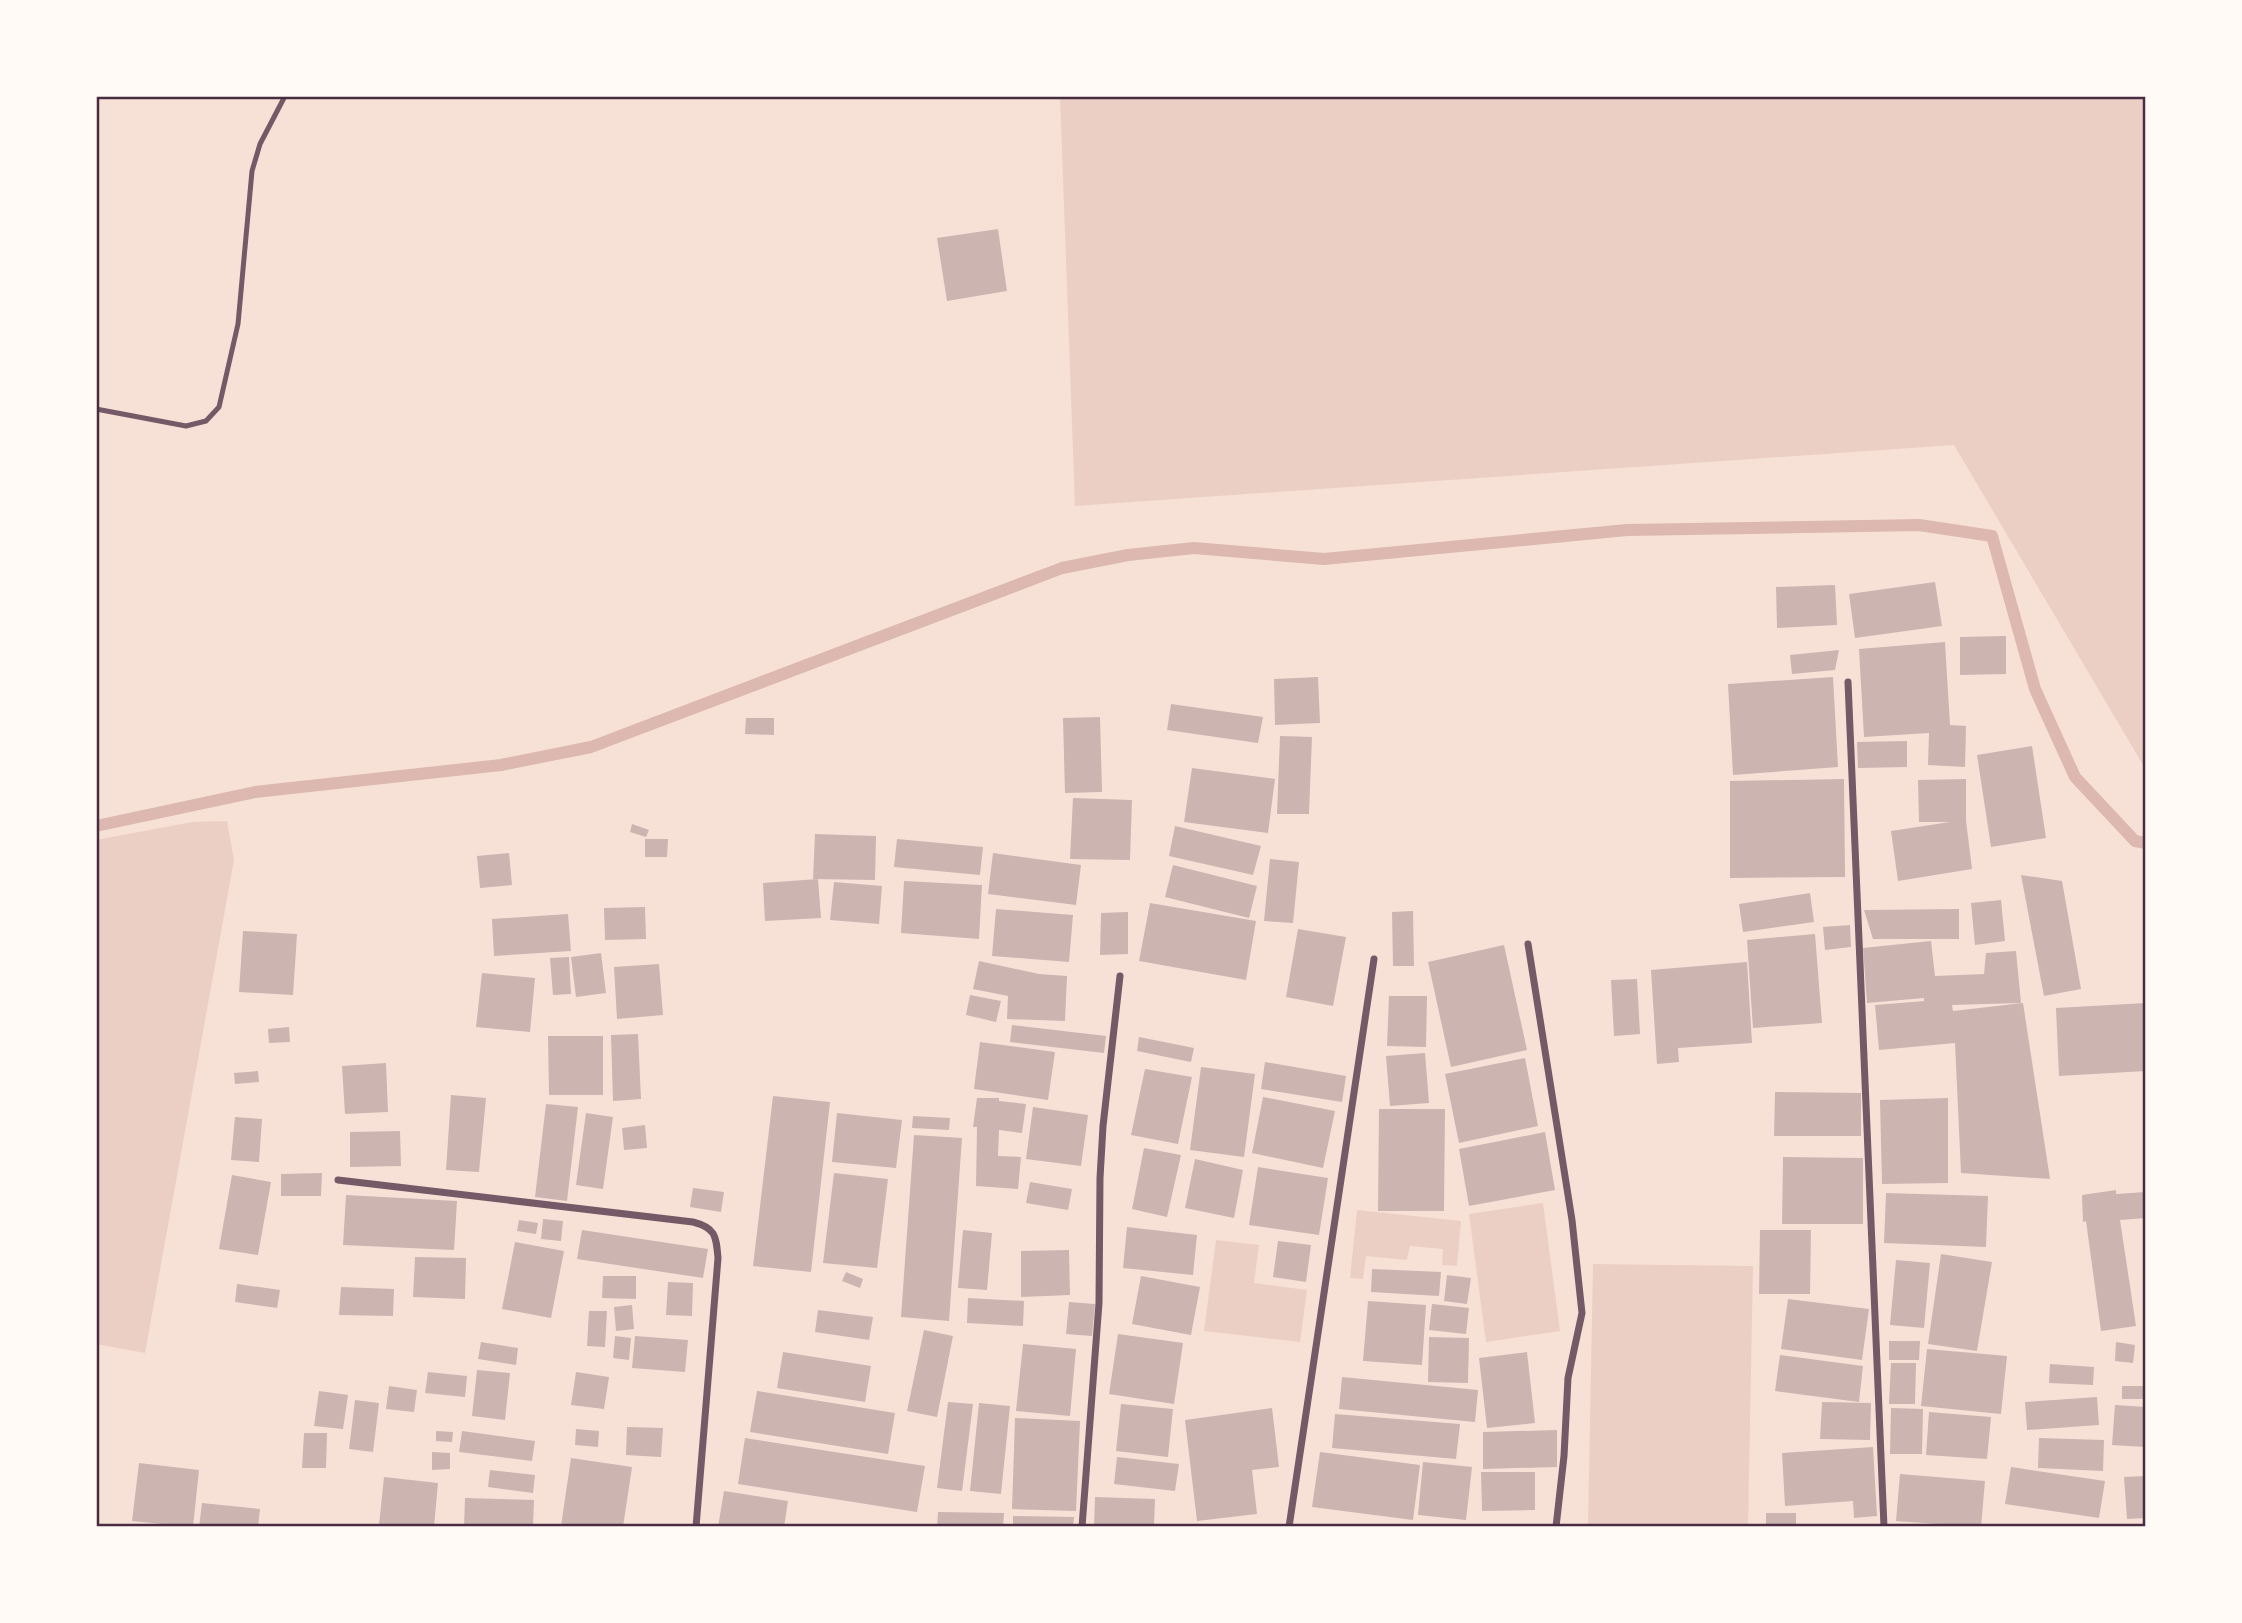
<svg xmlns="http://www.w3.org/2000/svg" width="2242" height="1623" viewBox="0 0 2242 1623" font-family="Montserrat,sans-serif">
	<rect width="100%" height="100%" fill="#f7e1d7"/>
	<path fill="#ebcfc5" d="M1060 96H2146V770L1954 445 1075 506Z
		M227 821 234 860 145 1353 96 1344V840L192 822Z
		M1543 1203 1560 1331 1486 1342 1469 1214Z
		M1357 1210 1461 1221 1457 1266 1442 1265 1443 1249 1410 1246 1407 1260 1366 1256 1363 1279 1350 1278Z
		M1216 1240 1259 1245 1254 1283 1307 1290 1300 1342 1204 1331Z
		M1593 1264 1753 1266 1748 1527H1588Z"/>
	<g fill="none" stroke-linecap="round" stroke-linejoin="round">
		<path stroke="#dcb8b0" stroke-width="12" d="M96 826 255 792 501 765 591 747 1062 568 1128 555 1194 548 1324 559 1627 530 1919 525 1992 536 2035 689 2075 777 2135 841 2146 843"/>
	</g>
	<path fill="#ccb4b1" d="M998 229 1007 291 947 301 937 238Z
		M1935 582 1942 626 1855 638 1849 594Z
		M1835 585 1837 625 1777 628 1776 587Z
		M2006 636V674L1960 675V637Z
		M1945 642 1950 725 1966 726 1965 767 1928 765 1929 733 1864 737 1859 649Z
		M1839 650 1835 670 1792 674 1790 655Z
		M1318 677 1320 723 1275 725 1274 679Z
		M1833 677 1838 767 1733 775 1728 684Z
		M1171 704 1263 717 1258 743 1167 730Z
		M1100 717 1102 792 1065 793 1063 718Z
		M746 718H774V735L745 734Z
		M1280 736 1312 737 1309 814H1277Z
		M1907 741V767L1858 768 1857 742Z
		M2032 746 2046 838 1991 847 1977 755Z
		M1192 768 1275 779 1268 833 1184 822Z
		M1844 779 1845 877 1730 878V781Z
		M1966 779V821L1972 869 1898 881 1891 831 1950 822H1919L1918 780Z
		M1073 798 1132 800 1130 860 1070 859Z
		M632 824 649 830 646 837 630 832Z
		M1175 826 1261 846 1253 875 1169 856Z
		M815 834 876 836 875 880 813 879Z
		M645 839H668L667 857H645Z
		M897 839 983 847 980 875 894 867Z
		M509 853 512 885 480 888 477 856Z
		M993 853 1081 865 1076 905 988 894Z
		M1270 859 1299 862 1293 923 1264 921Z
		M1173 865 1257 886 1249 918 1165 897Z
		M2021 875 2062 881 2081 989 2044 996Z
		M818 879 821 918 765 921 763 883Z
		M904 881 982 885 979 939 901 933Z
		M834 882 882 886 879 924 830 920Z
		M1810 893 1814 922 1743 932 1739 904Z
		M2001 900 2005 941 1975 945 1971 903Z
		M1150 903 1256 921 1246 980 1139 961Z
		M645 907 646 939 605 940 604 908Z
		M996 909 1073 915 1069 962 992 956Z
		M1959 909V939H1873L1864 910Z
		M1413 911 1414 966H1393L1392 912Z
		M1128 912V954L1100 955 1101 913Z
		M568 914 571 951 494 956 492 919Z
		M1850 925 1851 947 1825 950 1823 927Z
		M1298 929 1346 937 1333 1006 1286 997Z
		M243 931 297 934 293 995 239 992Z
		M1815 934 1822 1023 1753 1028 1747 940Z
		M1931 941 1935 976 1984 974 1986 953 2016 951 2021 1003 1952 1005 1953 1011 2023 1003 2050 1179 1961 1173 1955 1043 1879 1050 1875 1005 1924 1001V998L1867 1003 1863 948Z
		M1504 945 1527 1050 1451 1067 1428 962Z
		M601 953 606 993 576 997 571 957Z
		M569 957 571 994 553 995 550 958Z
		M979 961 1039 974 1067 976 1065 1021 1007 1019 1008 996 973 989Z
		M1747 962 1752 1043 1678 1048 1679 1062 1657 1064 1651 970Z
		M659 964 663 1015 617 1019 614 967Z
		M482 973 535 978 530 1032 476 1027Z
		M1637 979 1640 1034 1614 1036 1611 980Z
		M970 995 1001 1001 996 1022 966 1015Z
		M1389 996H1427L1426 1047 1387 1046Z
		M2146 1003V1071L2059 1076 2056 1008Z
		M1012 1025 1106 1036 1104 1053 1010 1042Z
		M289 1027 290 1042 269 1043 268 1029Z
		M638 1034 641 1099 613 1101 611 1035Z
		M548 1036H603V1095H549Z
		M1139 1037 1194 1048 1191 1062 1137 1051Z
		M980 1042 1055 1052 1048 1100 974 1089Z
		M1425 1053 1429 1103 1390 1106 1386 1056Z
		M1525 1058 1538 1126 1459 1143 1445 1074Z
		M1265 1062 1346 1076 1342 1102 1261 1089Z
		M386 1063 388 1112 345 1114 342 1066Z
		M1201 1067 1255 1074 1244 1157 1190 1150Z
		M1145 1069 1192 1077 1178 1144 1131 1135Z
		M258 1071 259 1082 235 1084 234 1073Z
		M1775 1092 1861 1093V1136H1774Z
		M451 1095 486 1098 479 1172 446 1170Z
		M773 1096 830 1102 811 1272 753 1266Z
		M1263 1097 1335 1111 1323 1168 1252 1153Z
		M977 1098H999V1101L1026 1104 1022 1133 999 1130 998 1156 1021 1157 1018 1189 976 1186 977 1127H973Z
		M1948 1098V1183L1882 1184 1880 1100Z
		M546 1104 578 1107 567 1201 535 1197Z
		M1033 1107 1088 1115 1081 1166 1026 1159Z
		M1379 1109H1445L1444 1211H1378Z
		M586 1113 613 1117 603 1189 576 1185Z
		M837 1113 902 1120 896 1168 832 1162Z
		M913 1116 950 1118 949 1130 912 1128Z
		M235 1117 262 1119 259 1162 231 1160Z
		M645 1125 647 1148 624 1150 622 1128Z
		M400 1131 401 1166 350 1167V1132Z
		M1545 1132 1555 1190 1469 1206 1459 1149Z
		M914 1135 962 1138 949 1321 901 1317Z
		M1144 1148 1181 1155 1167 1217 1132 1209Z
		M1783 1157 1863 1158V1224H1782Z
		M1195 1159 1243 1170 1234 1218 1185 1208Z
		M1258 1167 1328 1178 1319 1235 1249 1225Z
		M322 1173 321 1196H281V1174Z
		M834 1173 888 1179 877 1268 823 1263Z
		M232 1175 271 1182 258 1255 219 1249Z
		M1030 1182 1072 1189 1068 1210 1026 1203Z
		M693 1188 724 1192 721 1212 690 1207Z
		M2116 1190V1194L2146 1192V1218L2120 1220 2136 1326 2101 1331 2086 1221 2083 1222 2082 1195Z
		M1886 1193 1988 1196 1986 1247 1884 1243Z
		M346 1195 457 1201 454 1250 343 1245Z
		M543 1219 563 1221 561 1241 541 1239Z
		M519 1220 538 1223 536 1234 517 1231Z
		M1127 1227 1197 1235 1193 1275 1123 1268Z
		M582 1230 708 1249 703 1278 577 1259Z
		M963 1230 992 1233 987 1290 958 1288Z
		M1760 1230H1811L1810 1294H1759Z
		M1278 1241 1311 1245 1306 1282 1273 1277Z
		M515 1242 564 1251 551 1318 502 1309Z
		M1069 1250 1070 1295 1021 1297V1251Z
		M1941 1254 1992 1262 1977 1351 1928 1344Z
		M415 1257 466 1258 465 1299 413 1297Z
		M1896 1260 1930 1263 1924 1328 1890 1325Z
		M1372 1269 1441 1272 1439 1296 1371 1292Z
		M846 1272 863 1279 860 1288 842 1281Z
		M1447 1275 1471 1278 1467 1304 1444 1301Z
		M603 1276H636V1299L602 1298Z
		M1141 1276 1200 1287 1191 1335 1132 1324Z
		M668 1282 693 1283 692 1316 666 1315Z
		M237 1284 280 1290 277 1308 235 1302Z
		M341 1287 394 1289 393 1316 339 1315Z
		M968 1298 1024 1301 1023 1326 967 1323Z
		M1788 1299 1869 1309 1862 1360 1781 1349Z
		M1368 1301 1426 1305 1422 1365 1363 1361Z
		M1069 1302 1095 1304 1092 1336 1066 1334Z
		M1432 1304 1469 1308 1466 1334 1429 1330Z
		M632 1305 634 1329 616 1331 614 1307Z
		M818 1310 873 1317 869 1340 815 1332Z
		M589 1311H607L605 1347 587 1346Z
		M924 1330 953 1336 937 1417 907 1411Z
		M1118 1334 1183 1343 1174 1404 1109 1394Z
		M615 1336 631 1338 629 1360 613 1358Z
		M635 1336 688 1340 685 1372 632 1368Z
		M1429 1337 1469 1338 1468 1383 1428 1382Z
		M1889 1341H1920L1919 1360H1889Z
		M481 1342 518 1348 516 1365 478 1359Z
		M2116 1342 2135 1345 2133 1363 2115 1361Z
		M1023 1344 1076 1349 1070 1416 1016 1411Z
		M1927 1349 2007 1356 2001 1414 1921 1406Z
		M783 1352 871 1366 865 1402 777 1388Z
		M1527 1352 1535 1423 1487 1428 1479 1358Z
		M1780 1355 1863 1366 1859 1402 1775 1391Z
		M1891 1363H1916L1915 1404H1889Z
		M2050 1364 2094 1367 2093 1385 2049 1383Z
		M477 1370 510 1373 505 1420 472 1416Z
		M428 1372 467 1376 465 1397 425 1393Z
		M576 1372 609 1377 604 1409 571 1405Z
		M1342 1377 1478 1390 1475 1422 1339 1409Z
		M389 1386 417 1390 414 1412 386 1409Z
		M2122 1386H2146V1399H2122Z
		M319 1391 348 1395 343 1429 314 1426Z
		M757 1391 895 1413 888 1454 750 1432Z
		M2097 1397 2099 1425 2027 1430 2025 1402Z
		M355 1400 379 1403 373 1452 349 1449Z
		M948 1402 973 1404 962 1491 937 1488Z
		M1822 1402 1871 1403 1870 1440 1820 1439Z
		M979 1403 1010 1406 1001 1494 970 1491Z
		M1121 1404 1173 1409 1168 1457 1116 1451Z
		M2115 1405 2146 1407 2144 1447 2112 1445Z
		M1272 1408 1279 1467 1252 1470 1257 1514 1197 1521 1185 1420Z
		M1891 1408 1923 1409 1922 1454H1890Z
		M1929 1412 1991 1417 1987 1459 1926 1455Z
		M1335 1414 1460 1424 1456 1459 1332 1448Z
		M1015 1418 1080 1421 1076 1511 1012 1509Z
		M627 1427 663 1428 661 1457 626 1455Z
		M576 1429 599 1431 598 1447 575 1445Z
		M1557 1430V1467L1483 1469V1432Z
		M436 1431 453 1432 452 1442 436 1441Z
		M462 1431 535 1441 532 1461 459 1452Z
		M304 1433H327L326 1468H302Z
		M745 1438 925 1466 917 1512 738 1484Z
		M2039 1438 2104 1440 2103 1471 2038 1468Z
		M1873 1447 1877 1516 1854 1518 1853 1501 1785 1506 1782 1453Z
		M432 1452 450 1453V1469L432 1470Z
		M1320 1452 1420 1465 1413 1520 1312 1507Z
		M1117 1457 1179 1464 1175 1491 1114 1484Z
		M571 1458 632 1467 623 1527 561 1526Z
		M1423 1462 1472 1467 1466 1520 1418 1515Z
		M139 1463 199 1470 193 1527 132 1521Z
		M2011 1467 2105 1481 2099 1518 2005 1504Z
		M490 1470 535 1475 533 1493 488 1487Z
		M1481 1472H1535V1510L1482 1511Z
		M1900 1474 1985 1481 1981 1527 1896 1521Z
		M2146 1476V1518L2127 1519 2124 1477Z
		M384 1477 438 1483 434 1527 379 1525Z
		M724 1491 788 1501 784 1527H718Z
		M1095 1497 1155 1499 1154 1527H1094Z
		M465 1498 534 1500 533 1527H464Z
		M202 1503 260 1509 258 1527H199Z
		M938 1512 1004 1513 1003 1527H937Z
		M1766 1513H1796V1527H1766Z
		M1013 1516 1074 1517 1073 1527H1013Z"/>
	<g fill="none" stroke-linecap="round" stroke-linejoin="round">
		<path stroke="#755966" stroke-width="5" d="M96 409 186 426 206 421 219 407 238 324 252 171 260 144 285 96"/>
		<path stroke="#755966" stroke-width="7" d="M1848 682 1884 1527
			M1528 944 1572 1220 1582 1313 1568 1378 1564 1456 1556 1527
			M338 1180 693 1222C716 1228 716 1236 718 1258L696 1527
			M1082 1527 1099 1303 1100 1178 1103 1126 1120 976
			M1289 1527 1374 959"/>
	</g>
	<rect width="2242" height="1623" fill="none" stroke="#fffaf5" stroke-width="196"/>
	<rect x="98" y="98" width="2046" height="1427" fill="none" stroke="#4a2c40" stroke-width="2.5"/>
</svg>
